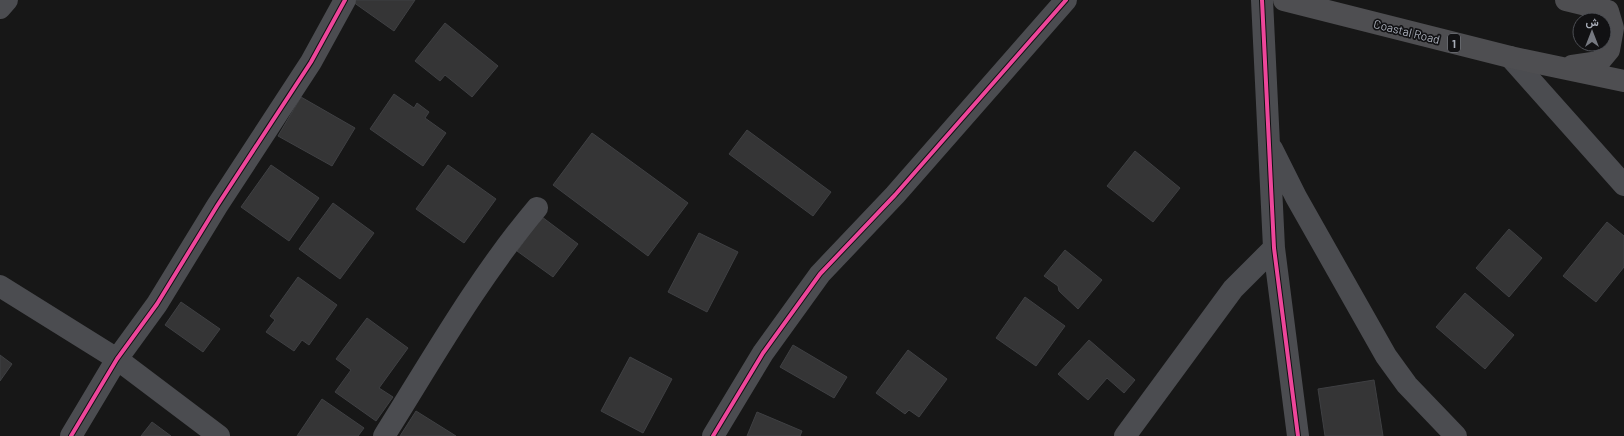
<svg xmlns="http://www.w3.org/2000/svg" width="1624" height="436" viewBox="0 0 1624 436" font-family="Barlow,Vazirmatn,sans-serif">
	<rect width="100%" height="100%" fill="#171717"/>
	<path fill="#353536" stroke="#3f4043" d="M354 0H415L394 31 353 2Z
		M445 23 498 66 472 97 445 75 440 81 415 61Z
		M394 94 414 108 417 103 429 112 425 118 446 133 423 166 370 129Z
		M301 97 355 128 332 166 278 136Z
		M747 130 831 192 813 216 729 154Z
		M592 133 688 203 648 256 553 185Z
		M1135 151 1180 188 1153 222 1107 186Z
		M271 165 319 198 289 241 241 207Z
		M448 165 496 199 464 243 416 209Z
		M333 203 374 233 340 279 299 249Z
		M542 217 578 244 553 277 517 251Z
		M1607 222 1624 236V267L1596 302 1563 276Z
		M1509 229 1542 258 1509 297 1476 268Z
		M699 233 738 252 707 312 668 292Z
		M1065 250 1102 280 1078 309 1059 291 1058 286 1044 276Z
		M298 277 337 305 309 345 302 340 294 351 266 332 275 320 270 316Z
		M1465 293 1514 335 1485 369 1436 327Z
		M1025 297 1065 326 1036 366 996 338Z
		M181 302 220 329 203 352 165 325Z
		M367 318 408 348 379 388 393 397 376 421 335 392 351 370 336 359Z
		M1089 340 1135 380 1124 393 1107 378 1088 400 1058 374Z
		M793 345 847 377 834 398 780 367Z
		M908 350 947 379 919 417 909 410 905 414 876 393Z
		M0 355 12 364 0 381Z
		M630 357 672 379 643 433 601 411Z
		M1374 380 1383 436H1325L1318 389Z
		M322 399 364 428 358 436H297Z
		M416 411 456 436H400Z
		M757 412 802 431 800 436H747Z
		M152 422 171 436H141Z"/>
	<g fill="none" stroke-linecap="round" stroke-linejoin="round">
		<path stroke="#4b4c50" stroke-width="22" d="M1262 0 1274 248 1298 436
			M0 8 7 0
			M1510 57 1624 185
			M1272 149 1296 197 1386 356 1407 385 1456 436
			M0 286 117 359 219 436
			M71 436 117 359 157 304 217 206 311 62 345 0
			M384 436C433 358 478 278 537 208
			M713 436 763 353 820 274 895 195 1066 0
			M1125 436 1233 289 1274 248"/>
		<path stroke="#4e4e51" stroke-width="22" d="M1284 0 1510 57 1624 81
			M1566 0 1599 8
			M1572 66 1599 62 1609 50 1613 28 1608 11 1585 4"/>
		<g stroke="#111113" stroke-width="6">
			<path id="cycleway" d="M1262 0 1274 248 1298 436
				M71 436 117 359 157 304 217 206 311 62 345 0
				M713 436 763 353 820 274 895 195 1066 0"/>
		</g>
		<use href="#cycleway" stroke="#ed469a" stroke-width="4"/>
	</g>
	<g text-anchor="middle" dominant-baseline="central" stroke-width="3.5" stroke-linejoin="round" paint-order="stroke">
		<rect fill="#111113" stroke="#7b7e86" stroke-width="1" x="1448" y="34" width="12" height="18" rx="3"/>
		<g font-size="11" font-weight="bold" fill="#a8adb8">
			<text x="1454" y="43">1</text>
		</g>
		<g font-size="12" fill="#a8adb8" stroke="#111113">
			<text transform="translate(1407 31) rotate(14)">Coastal Road</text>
		</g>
	</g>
	<g transform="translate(1592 32)"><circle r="19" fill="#111113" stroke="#4d4f55"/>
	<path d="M0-3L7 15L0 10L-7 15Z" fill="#757880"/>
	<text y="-6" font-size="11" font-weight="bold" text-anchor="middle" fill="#a8adb8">ش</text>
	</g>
</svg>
